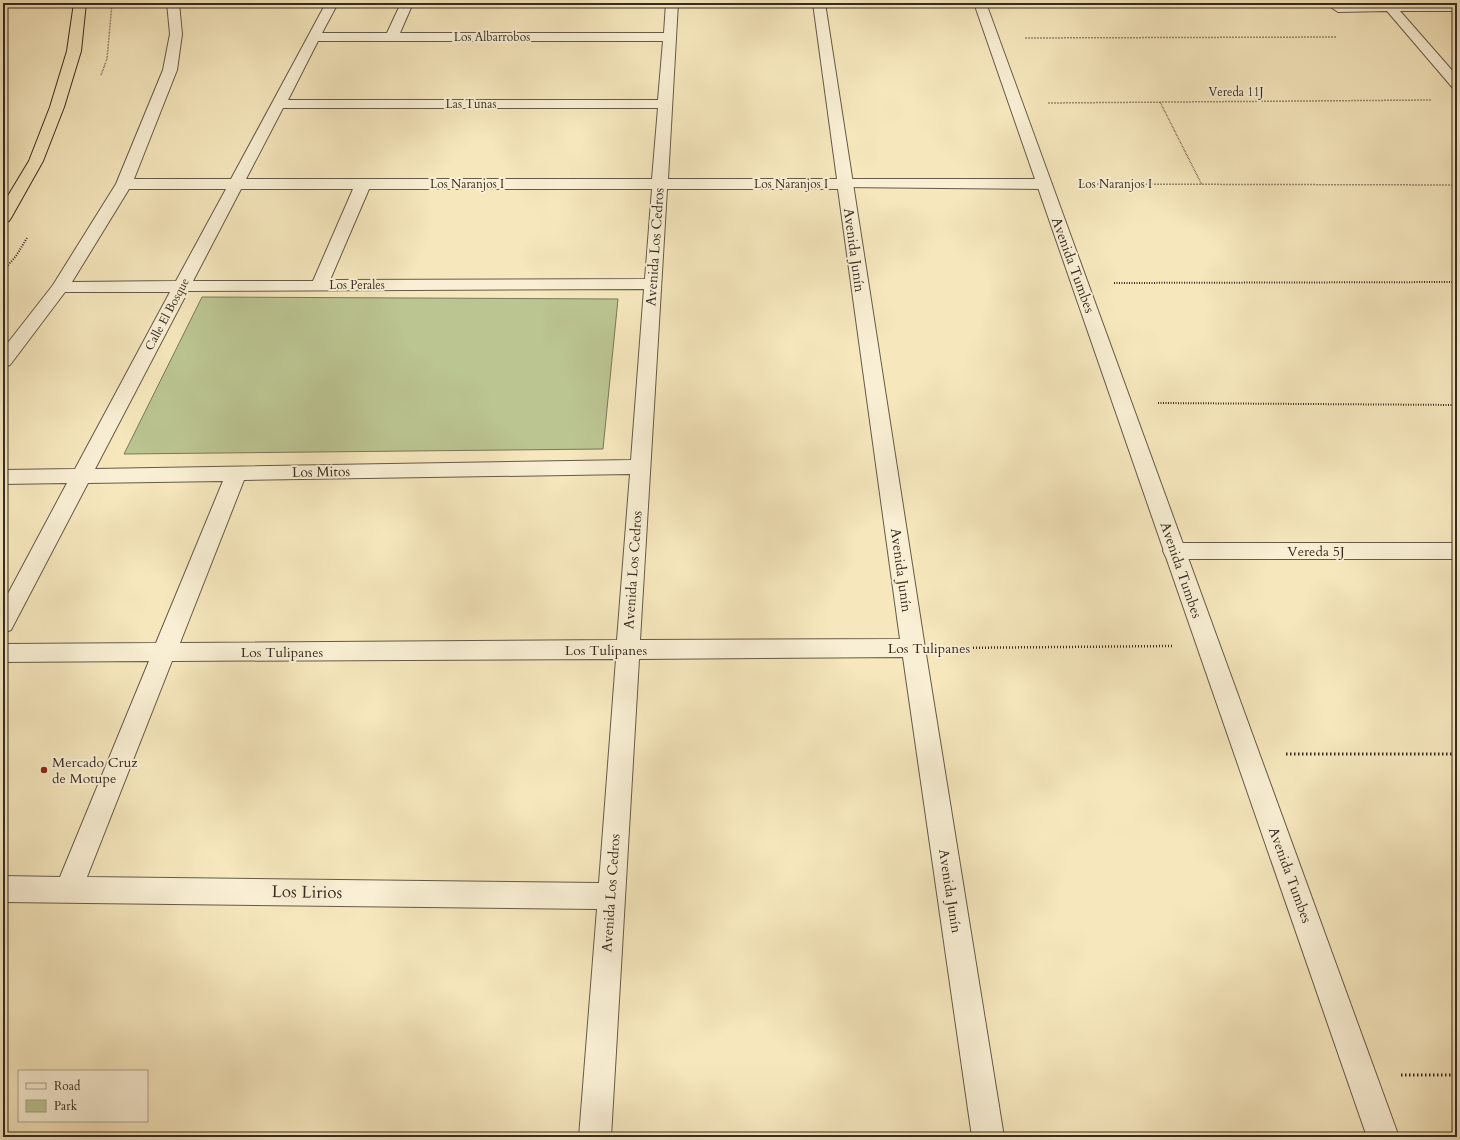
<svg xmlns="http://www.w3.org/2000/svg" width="1460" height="1140" viewBox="0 0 1460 1140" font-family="Cardo,serif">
	<rect width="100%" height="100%" fill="#f6e7bd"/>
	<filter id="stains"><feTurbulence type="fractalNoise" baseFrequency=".005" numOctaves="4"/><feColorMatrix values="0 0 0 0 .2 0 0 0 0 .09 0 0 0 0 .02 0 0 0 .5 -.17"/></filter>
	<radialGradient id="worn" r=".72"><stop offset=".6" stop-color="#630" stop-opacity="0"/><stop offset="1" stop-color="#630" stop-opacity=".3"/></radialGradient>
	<path fill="#bbc592" stroke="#78785a" d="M202 297 618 299 603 449 124 454Z"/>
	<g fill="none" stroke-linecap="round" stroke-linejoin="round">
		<g stroke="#665a48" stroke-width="2">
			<path id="pedestrian" d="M845 179H1044L1049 181 1052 184 1049 187 1044 189 840 187 837 184 840 181Z"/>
		</g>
		<g stroke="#665a48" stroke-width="2">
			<path id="minor" d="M167 3H179L182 34 177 70 134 179H231L326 3H338L322 33H387L401 3H413L400 33H664L666 3H678L668 179H837L813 3H825L925 648 1004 1137H972L903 657 639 659 611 1137H579L597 909 3 902V876L60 877 149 661 3 662V644L156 643 223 481 88 483 11 630 3 633V603L67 483 3 484V470L75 469 170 292H65L10 365 3 367V349L53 285 116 184 163 70 170 34ZM318 41H663L658 100H288ZM283 108H658L652 179H246ZM129 189H226L176 281 72 282ZM241 189H353L313 281H193ZM369 189H652L645 279 330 280ZM667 189H838L900 639 640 640ZM644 289 631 460 95 469 188 291ZM630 474 617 640 180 643 244 480ZM616 659 599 883 87 877 172 661Z
				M1390 3H1457V11H1400L1457 76V88L1452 87 1387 11 1338 12 1332 8 1338 4Z
				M1174 543H1457V559H1174L1166 557 1163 551 1166 545Z"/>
		</g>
		<g stroke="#665a48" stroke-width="2">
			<path id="tertiary" d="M974 3H986L1399 1137H1367Z"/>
		</g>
		<g stroke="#362b21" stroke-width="2">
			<path id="trunk" d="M74 3H86L81 51 64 107 43 161 11 218 9 221 3 223V204L29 161 50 107 67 51Z"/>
		</g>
		<path stroke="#362b21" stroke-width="1.5" stroke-dasharray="0.5 1" stroke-linecap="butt" d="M1025 38 1336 37
			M101 75 107 59 112 3
			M1160 102 1202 185
			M1048 103 1431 100
			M1079 184 1457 185"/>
		<path stroke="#362b21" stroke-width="2" stroke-dasharray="1 1.5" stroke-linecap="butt" d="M3 271 16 256 27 238
			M1114 283 1457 282
			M1158 403 1457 405"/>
		<path stroke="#362b21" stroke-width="2.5" stroke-dasharray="1 2" stroke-linecap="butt" d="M949 648 1172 646"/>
		<path stroke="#362b21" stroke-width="3" stroke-dasharray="1.5 2.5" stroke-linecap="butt" d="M1286 754H1457
			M1401 1075H1457"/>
		<use href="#pedestrian" fill="#f9efd4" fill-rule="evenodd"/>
		<use href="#minor" fill="#f9efd4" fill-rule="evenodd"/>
		<use href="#tertiary" fill="#f9efd4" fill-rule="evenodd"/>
		<use href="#trunk" fill="#f6e7bd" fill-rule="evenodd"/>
	</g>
	<circle fill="#8f2418" stroke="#f9efd4" stroke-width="1.5" cx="44" cy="770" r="4"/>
	<g text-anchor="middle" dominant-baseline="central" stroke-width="4" stroke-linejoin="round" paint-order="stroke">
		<g font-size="12" fill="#362b21" stroke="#f9efd4">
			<text x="492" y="37">Los Albarrobos</text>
			<text x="1236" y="92">Vereda 11J</text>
			<text x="471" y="104">Las Tunas</text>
			<text x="467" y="184">Los Naranjos I</text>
			<text x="791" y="184">Los Naranjos I</text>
			<text x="1115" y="184">Los Naranjos I</text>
			<text x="357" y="285">Los Perales</text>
			<text transform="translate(167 314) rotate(-62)">Calle El Bosque</text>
		</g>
		<g font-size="14" fill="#362b21" stroke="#f9efd4">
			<text transform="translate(655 247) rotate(-86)">Avenida Los Cedros</text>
			<text transform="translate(854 250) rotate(82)">Avenida Junín</text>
			<text transform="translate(1073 265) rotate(70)">Avenida Tumbes</text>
			<text transform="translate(321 472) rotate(-1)">Los Mitos</text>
			<text x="1316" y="551">Vereda 5J</text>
			<text transform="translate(633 570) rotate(-86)">Avenida Los Cedros</text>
			<text transform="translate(901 570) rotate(82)">Avenida Junín</text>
			<text transform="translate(1181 570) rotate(71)">Avenida Tumbes</text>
			<text x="929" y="648">Los Tulipanes</text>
			<text x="606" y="650">Los Tulipanes</text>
			<text x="282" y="652">Los Tulipanes</text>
			<text transform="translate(1290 875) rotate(70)">Avenida Tumbes</text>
			<text transform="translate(950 891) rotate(81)">Avenida Junín</text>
			<text transform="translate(611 893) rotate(-86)">Avenida Los Cedros</text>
		</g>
		<g font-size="14" fill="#362b21" stroke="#f9efd4" text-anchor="start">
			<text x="52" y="762">Mercado Cruz<tspan x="52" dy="16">de Motupe</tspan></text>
		</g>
		<g font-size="17" fill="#362b21" stroke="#f9efd4">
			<text transform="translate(307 892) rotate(1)">Los Lirios</text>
		</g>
	</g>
	<rect width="1460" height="1140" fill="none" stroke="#f6e7bd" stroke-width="16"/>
	<rect x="4" y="4" width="1452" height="1132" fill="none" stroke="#362b21" stroke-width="2"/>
	<rect x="8" y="8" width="1444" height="1124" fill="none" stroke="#362b21"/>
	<rect x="18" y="1070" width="130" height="52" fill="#f9efd4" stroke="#aba18c"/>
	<rect x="26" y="1083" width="20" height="6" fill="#f9efd4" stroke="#aba18c"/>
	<text x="54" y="1090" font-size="12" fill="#362b21">Road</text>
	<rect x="26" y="1100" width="20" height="12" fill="#bbc592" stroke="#aba18c"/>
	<text x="54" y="1110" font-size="12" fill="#362b21">Park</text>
	<rect width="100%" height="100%" filter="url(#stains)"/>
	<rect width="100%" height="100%" fill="url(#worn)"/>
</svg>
